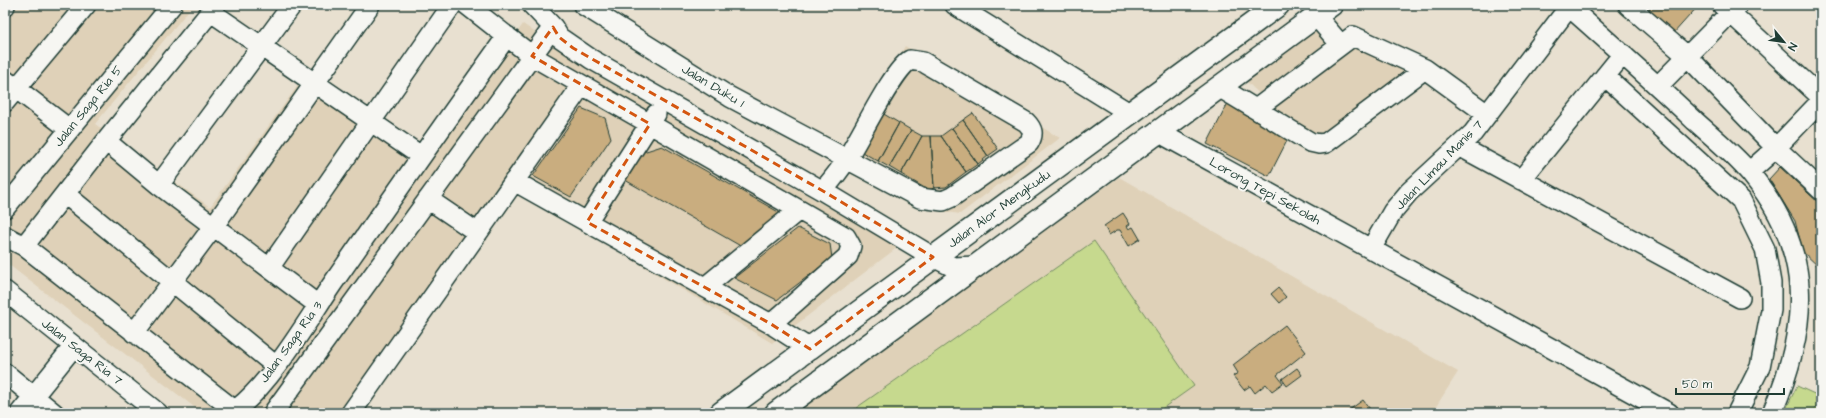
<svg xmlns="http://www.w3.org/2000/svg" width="1826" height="418" viewBox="0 0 1826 418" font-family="'Architects Daughter',sans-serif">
	<rect width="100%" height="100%" fill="#e8e0d0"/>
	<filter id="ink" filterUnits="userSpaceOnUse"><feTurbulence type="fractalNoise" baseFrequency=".025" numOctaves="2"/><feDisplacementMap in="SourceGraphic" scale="8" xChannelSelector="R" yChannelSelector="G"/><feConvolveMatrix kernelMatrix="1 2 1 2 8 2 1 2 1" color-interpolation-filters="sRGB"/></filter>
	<g filter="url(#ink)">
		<path fill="#dfd1b8" d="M5 5H193L95 124 210 207 304 77 426 164 523 24 590 71 898 247 772 343 510 187 353 413H202L5 262Z
			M1318 24 1412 69 1315 148 1244 79Z
			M905 46 1060 138 960 214 916 207 838 164Z
			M1119 177 1458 372 1432 413H791Z"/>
		<path fill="#c6d98e" stroke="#728b61" d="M1094 241 1194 386 1156 413H849Z
			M1797 386 1821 397V413H1784Z"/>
		<path fill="#c9ad7f" stroke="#1f3d34" d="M1640 5H1699L1673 34Z
			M1229 101 1291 133 1269 176 1207 144Z
			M581 108 605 118 611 138 571 197 533 176Z
			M882 113 899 123 878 161 860 151Z
			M973 113 998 149 988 156 963 120Z
			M963 120 988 156 978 164 952 128Z
			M899 123 911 130 889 167 878 161Z
			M952 128 978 164 966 172 941 136Z
			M911 130 922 136 901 174 889 167Z
			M922 136H931L934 188 928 190 901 174Z
			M931 136H941L966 172 946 187 934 188Z
			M662 146 782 214 744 248 625 180 643 152Z
			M1780 167 1821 205V269L1803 252 1795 221 1769 179Z
			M1123 213 1130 224 1127 226 1129 229 1133 227 1140 239 1129 246 1120 230H1117L1109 235 1104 226Z
			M798 228 830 244 832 258 777 300 734 278Z
			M1278 288 1286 297 1279 303 1271 294Z
			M1285 325 1306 352 1277 375 1283 383 1272 391 1266 384 1255 393 1250 386 1244 390 1233 376 1238 373 1233 365Z
			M1297 368 1302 375 1287 386 1282 379Z
			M1363 400 1373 413H1345Z"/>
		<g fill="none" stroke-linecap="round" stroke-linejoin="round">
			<g stroke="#1f3d34" stroke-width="22">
				<path id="minor" d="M467 5 532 56 846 237 851 246 848 256 771 324
					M532 5 553 27 559 37 591 59 823 191 933 257 953 267 976 266
					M583 5 730 97 920 198 943 201 952 197 1029 143C1034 134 1033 129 1026 122L923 62 910 60C892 71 861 137 847 158 841 170 831 180 823 191
					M955 5 1131 114
					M1567 5C1610 43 1653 81 1695 121 1713 137 1734 154 1750 173 1814 251 1810 324 1772 413
					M1628 5 1688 57 1776 148 1821 190
					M1722 5 1821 97
					M5 6V5
					M211 12 421 156
					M1316 16 1341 45
					M1605 76 1741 200 1765 249 1771 283V310L1760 367 1737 413
					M5 80 69 129
					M1658 86 1738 5
					M1219 87 1310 142 1319 144 1326 143 1425 69
					M5 102 86 5
					M1256 109 1353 36 1425 69 1487 114
					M656 114 587 222 771 324 810 349
					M1158 132 1669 413
					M106 141 159 185 318 305
					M1459 146 1740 298
					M1749 172 1776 148 1821 101
					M1521 180 1623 54
					M514 181 587 222
					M159 185 292 5
					M65 194 276 366
					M428 199 478 233
					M5 208 172 5
					M5 236 24 246 229 406 238 408C273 380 307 321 333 283 390 201 448 118 507 36
					M24 246 106 141 216 5
					M1371 249 1393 211 1409 192 1473 133 1569 7
					M269 268 452 5
					M705 287 799 210
					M5 291 158 413
					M134 333 213 227 370 5
					M5 373 54 413
					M20 413 74 346
					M273 413 553 27
					M351 413 582 85"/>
			</g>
			<g stroke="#1f3d34" stroke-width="25">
				<path id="major" d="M721 413 1278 5
					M776 413 1331 5"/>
			</g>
			<use href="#minor" stroke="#f6f6f2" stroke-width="19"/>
			<use href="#major" stroke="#f6f6f2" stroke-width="22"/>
		</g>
	</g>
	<path fill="none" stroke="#d45610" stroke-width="3" stroke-dasharray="8 5" stroke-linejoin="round" d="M553 27 559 37 573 48 823 191 933 257 810 349 771 324 587 222 650 124 532 56Z"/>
	<g text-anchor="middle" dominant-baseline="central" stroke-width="4" stroke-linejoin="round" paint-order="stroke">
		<g font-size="13" fill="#1f3d34" stroke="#f6f6f2">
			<text transform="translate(713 86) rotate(31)">Jalan Duku 1</text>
			<text transform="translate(88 106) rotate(-51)">Jalan Saga Ria 5</text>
			<text transform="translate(1439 165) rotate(-46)">Jalan Limau Manis 7</text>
			<text transform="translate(1265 191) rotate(29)">Lorong Tepi Sekolah</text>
			<text transform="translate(999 209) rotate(-36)">Jalan Alor Mengkudu</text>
			<text transform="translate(291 342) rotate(-54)">Jalan Saga Ria 3</text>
			<text transform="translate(82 352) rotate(38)">Jalan Saga Ria 7</text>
		</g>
	</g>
	<rect width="1826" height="418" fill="none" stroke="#f6f6f2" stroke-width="20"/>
	<rect x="10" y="10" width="1806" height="398" fill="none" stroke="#1f3d34" stroke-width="1.5" filter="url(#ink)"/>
	<g transform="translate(1784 42) rotate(119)" stroke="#f6f6f2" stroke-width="3" paint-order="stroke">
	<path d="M0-3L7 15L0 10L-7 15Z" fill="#1f3d34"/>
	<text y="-6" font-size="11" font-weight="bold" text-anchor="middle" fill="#1f3d34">N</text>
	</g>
	<path d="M1676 388v6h108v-6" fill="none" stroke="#1f3d34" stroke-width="2"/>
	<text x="1682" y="388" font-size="12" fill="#1f3d34" stroke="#f6f6f2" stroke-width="3" paint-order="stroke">50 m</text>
</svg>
